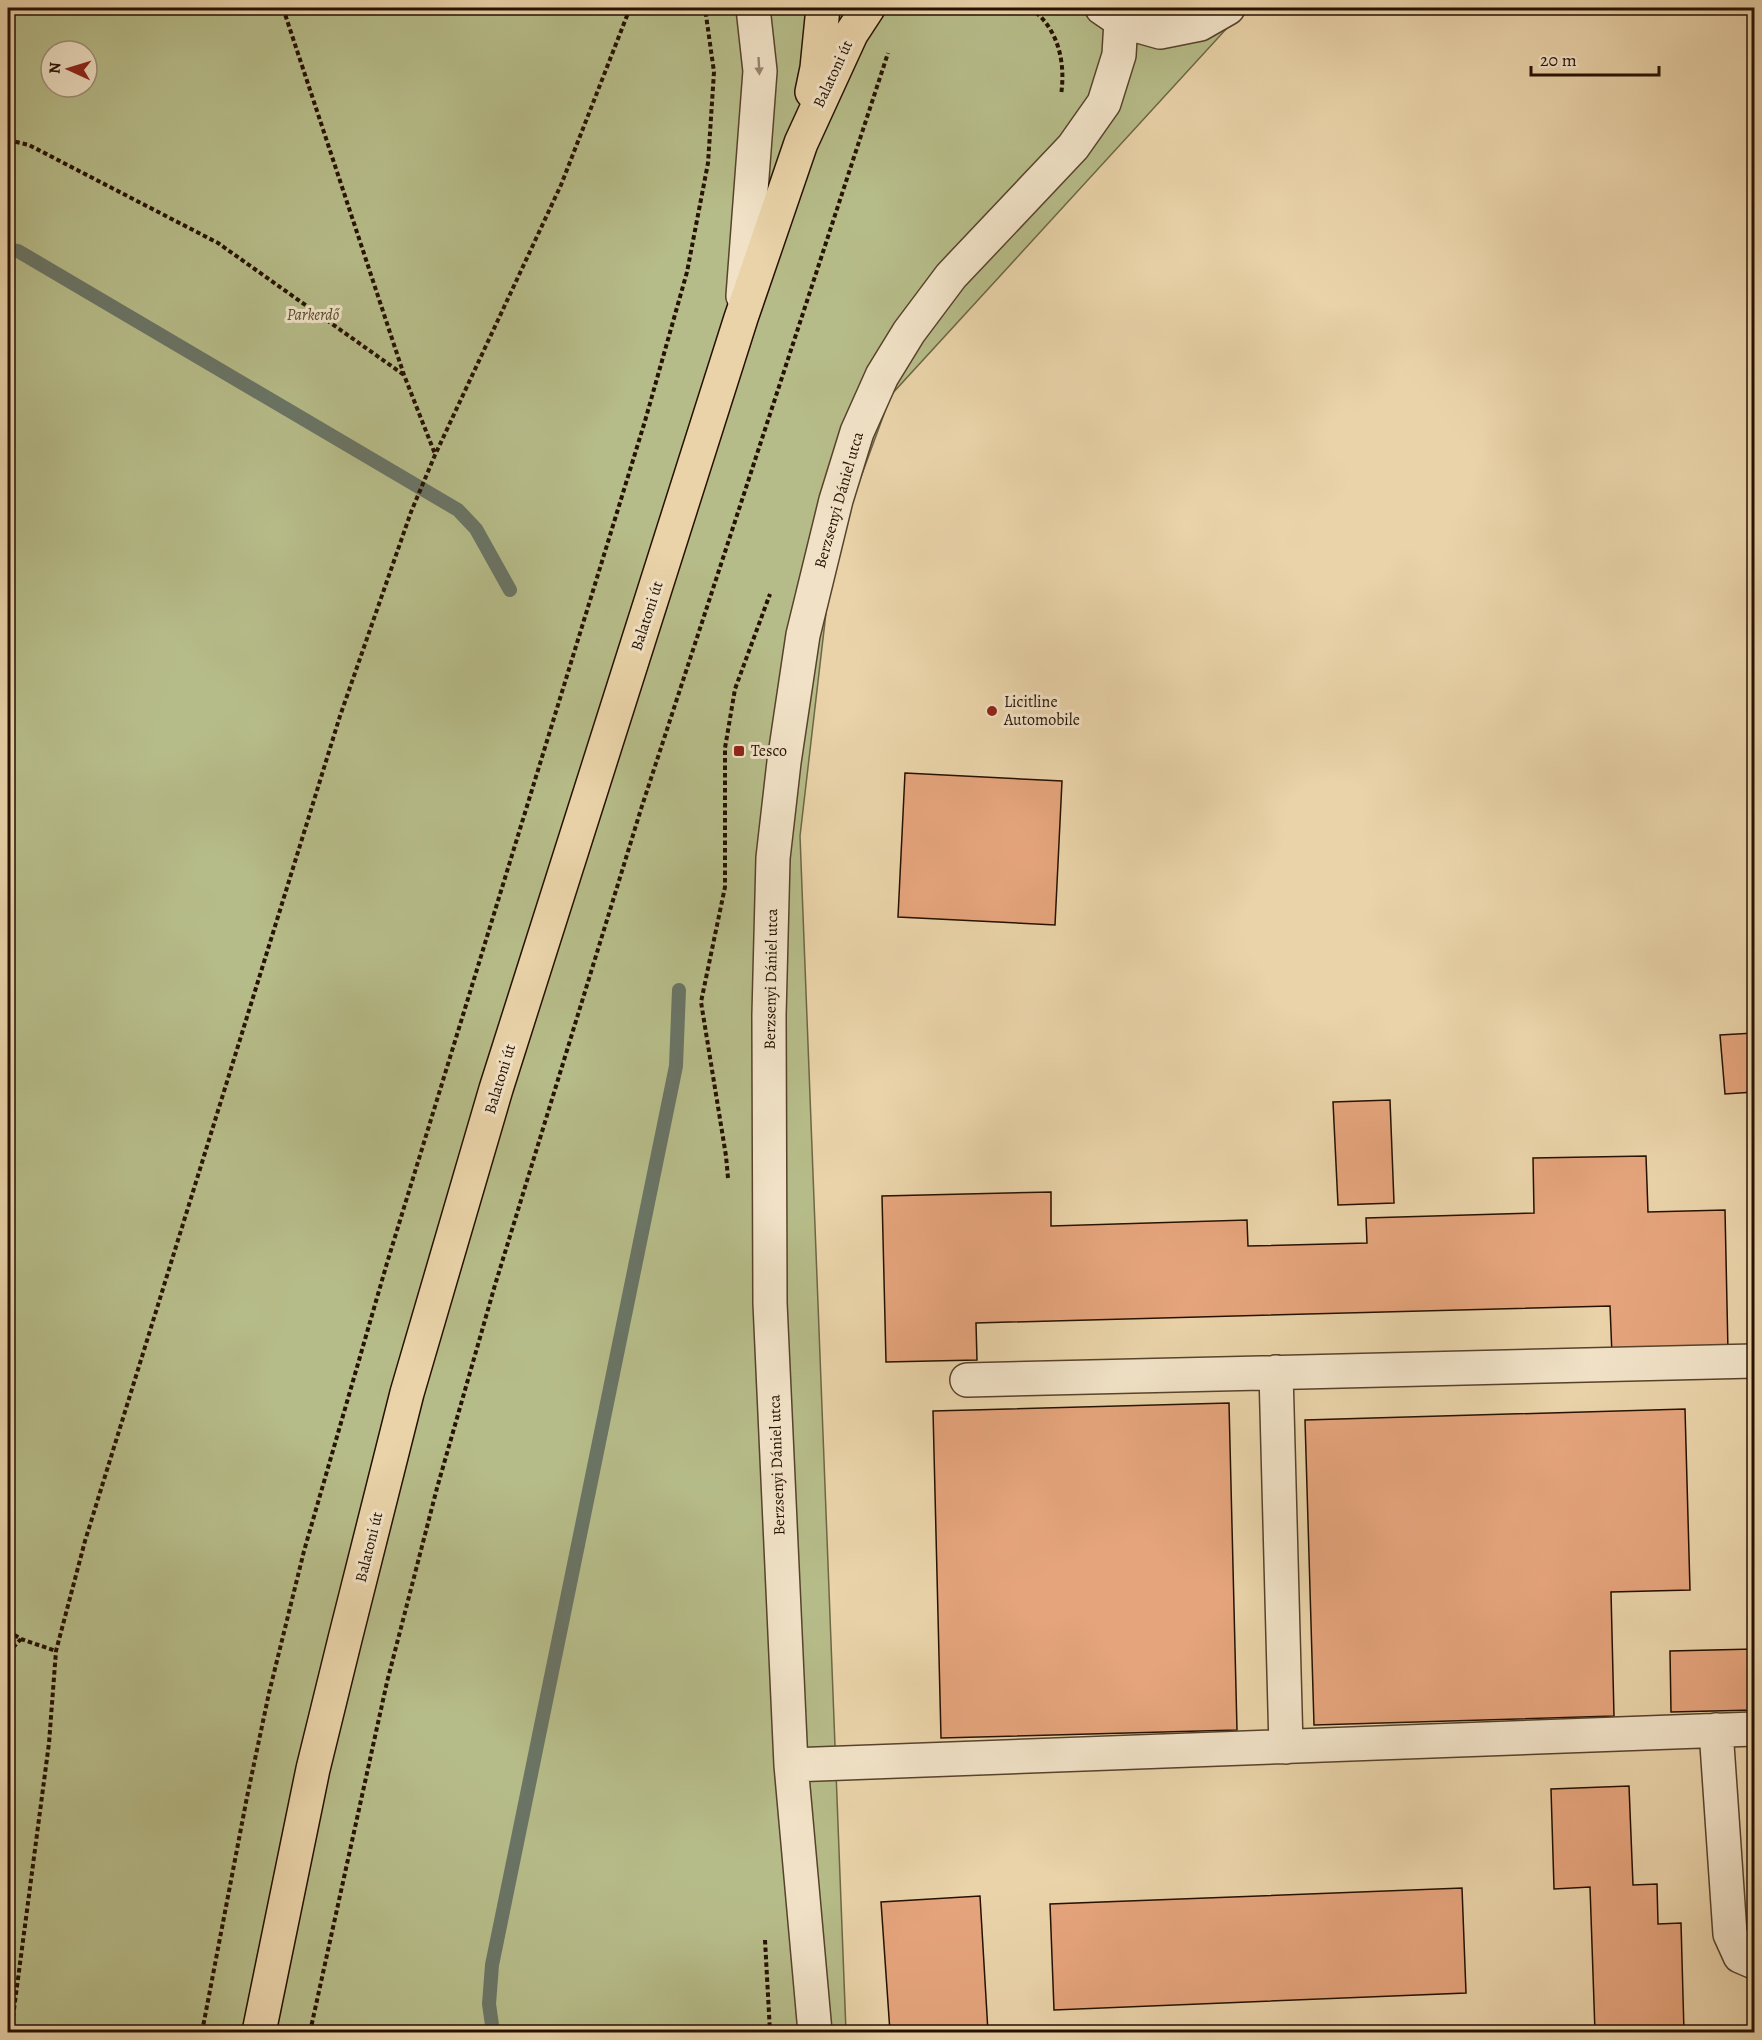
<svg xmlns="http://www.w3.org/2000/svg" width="1762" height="2040" viewBox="0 0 1762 2040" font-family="Alegreya,serif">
	<rect width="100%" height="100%" fill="#ead3a9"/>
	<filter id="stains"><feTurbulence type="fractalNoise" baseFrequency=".00333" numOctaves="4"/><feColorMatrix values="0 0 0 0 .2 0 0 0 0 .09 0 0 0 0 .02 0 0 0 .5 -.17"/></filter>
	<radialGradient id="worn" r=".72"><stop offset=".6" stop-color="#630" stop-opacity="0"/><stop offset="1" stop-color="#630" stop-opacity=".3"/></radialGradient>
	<path fill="#b6bc89" stroke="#6e6645" stroke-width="1.5" fill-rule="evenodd" d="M8 8H1228L1239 15 891 395 833 553 800 836 846 2032H8ZM51 51H87V87H51Z"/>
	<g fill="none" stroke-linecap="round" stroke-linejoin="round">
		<path stroke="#6a7566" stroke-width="14" d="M8 249 18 251 458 510 476 529 510 590
			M493 2032 489 2004 492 1965 676 1066 679 990"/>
	</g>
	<path fill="#e5a47c" stroke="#261101" stroke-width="1.5" d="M905 773 1062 781 1055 925 898 917Z
		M1754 1033V1092L1725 1094 1720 1035Z
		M1390 1100 1394 1203 1338 1205 1333 1102Z
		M1646 1156 1648 1212 1725 1210 1728 1352 1612 1355 1610 1306 976 1323 977 1360 886 1362 882 1196 1051 1192V1226L1247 1220 1248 1246 1367 1243 1366 1218 1534 1213 1533 1158Z
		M1229 1403 1237 1730 941 1738 933 1411Z
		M1685 1409 1690 1590 1611 1592 1614 1716 1314 1725 1305 1420Z
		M1754 1649V1710L1671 1712 1670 1651Z
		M1629 1786 1633 1885 1657 1884 1658 1924 1681 1923 1684 2032H1595L1590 1887 1554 1889 1551 1789Z
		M1462 1888 1466 1993 1054 2010 1050 1904Z
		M980 1896 988 2032H890L881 1902Z"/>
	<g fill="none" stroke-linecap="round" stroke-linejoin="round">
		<g stroke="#57422b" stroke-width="36">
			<path id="minor" d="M1102 8 1121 21 1160 32 1200 24 1228 8
				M743 296 760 71 753 8
				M1276 1372 1286 1747
				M967 1380 1754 1361
				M1716 1730 1730 1934 1740 1956 1754 1962
				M791 1765 1754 1729
				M815 2032 791 1765 770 1303 769 1015 773 858 784 762 803 635 836 500 857 432 882 376 909 332 951 276 1073 147 1104 103 1119 55 1121 21"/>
		</g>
		<g stroke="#261101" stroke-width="36">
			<path id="major" d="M812 92 817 68 823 8
				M259 2032 313 1769 345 1639 407 1393 496 1089 741 318 801 143 851 34 868 8"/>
		</g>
		<path stroke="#261101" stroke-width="4" stroke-dasharray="4.5 3" stroke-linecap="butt" d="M283 8 404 375 435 454
			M1030 8C1058 27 1066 62 1061 95
			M8 140 29 145 218 243 404 375
			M728 1178 726 1156 701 1002 725 887V748L735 689 770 594
			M8 1631 21 1639 56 1651
			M8 1653 21 1639
			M765 1940 770 2032
			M11 2032 49 1743 56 1651 85 1541 340 716 411 512 435 455 561 185 630 8
			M202 2032 247 1797 269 1693 304 1551 387 1263 645 421 687 272 708 163 714 72 705 8
			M310 2032 387 1682 437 1488 495 1285 641 809 888 53"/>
		<use href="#minor" stroke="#f1e2c7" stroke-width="33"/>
		<use href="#major" stroke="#ead3a9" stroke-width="33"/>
	</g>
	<defs><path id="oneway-solid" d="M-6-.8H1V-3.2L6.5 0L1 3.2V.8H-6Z" transform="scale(1.5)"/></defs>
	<use fill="#96846e" href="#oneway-solid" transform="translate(759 66) rotate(87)"/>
	<g fill="#8f2418" stroke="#f1e2c7" stroke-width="2">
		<circle cx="992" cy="711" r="6"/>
		<rect x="733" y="745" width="12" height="12" rx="3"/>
	</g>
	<g text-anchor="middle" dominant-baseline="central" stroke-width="6" stroke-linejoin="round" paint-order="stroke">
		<g font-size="16" fill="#261101" stroke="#f1e2c7">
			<text transform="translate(833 74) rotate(-65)">Balatoni út</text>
			<text transform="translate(839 500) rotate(-74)">Berzsenyi Dániel utca</text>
			<text transform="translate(647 616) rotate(-72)">Balatoni út</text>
			<text transform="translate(771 979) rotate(-89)">Berzsenyi Dániel utca</text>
			<text transform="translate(500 1079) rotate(-73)">Balatoni út</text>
			<text transform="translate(777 1465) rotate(-92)">Berzsenyi Dániel utca</text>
			<text transform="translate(369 1547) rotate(-76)">Balatoni út</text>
		</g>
		<g font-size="16" font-style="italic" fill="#584d31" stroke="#f1e2c7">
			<text x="313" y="315">Parkerdő</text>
		</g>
		<g font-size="16" fill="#261101" stroke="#f1e2c7" text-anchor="start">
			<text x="1004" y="702">Licitline<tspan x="1004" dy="18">Automobile</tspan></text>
			<text x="751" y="751">Tesco</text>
		</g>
	</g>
	<rect width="1762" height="2040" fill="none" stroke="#ead3a9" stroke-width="30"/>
	<rect x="9" y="9" width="1744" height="2022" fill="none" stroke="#261101" stroke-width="3"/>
	<rect x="15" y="15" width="1732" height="2010" fill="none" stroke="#261101" stroke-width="1.5"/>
	<g transform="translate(69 69) rotate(274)"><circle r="28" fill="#f1e2c7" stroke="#a08e78" stroke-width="1.5"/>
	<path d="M0-4.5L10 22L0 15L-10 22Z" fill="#8f2418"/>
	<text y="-9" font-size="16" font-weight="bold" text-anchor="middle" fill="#261101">N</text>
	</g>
	<path d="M1531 66v9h128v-9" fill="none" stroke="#261101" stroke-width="3"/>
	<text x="1540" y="66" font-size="18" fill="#261101" stroke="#f1e2c7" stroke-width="4.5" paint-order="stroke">20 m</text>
	<rect width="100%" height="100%" filter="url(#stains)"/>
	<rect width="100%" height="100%" fill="url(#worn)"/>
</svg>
